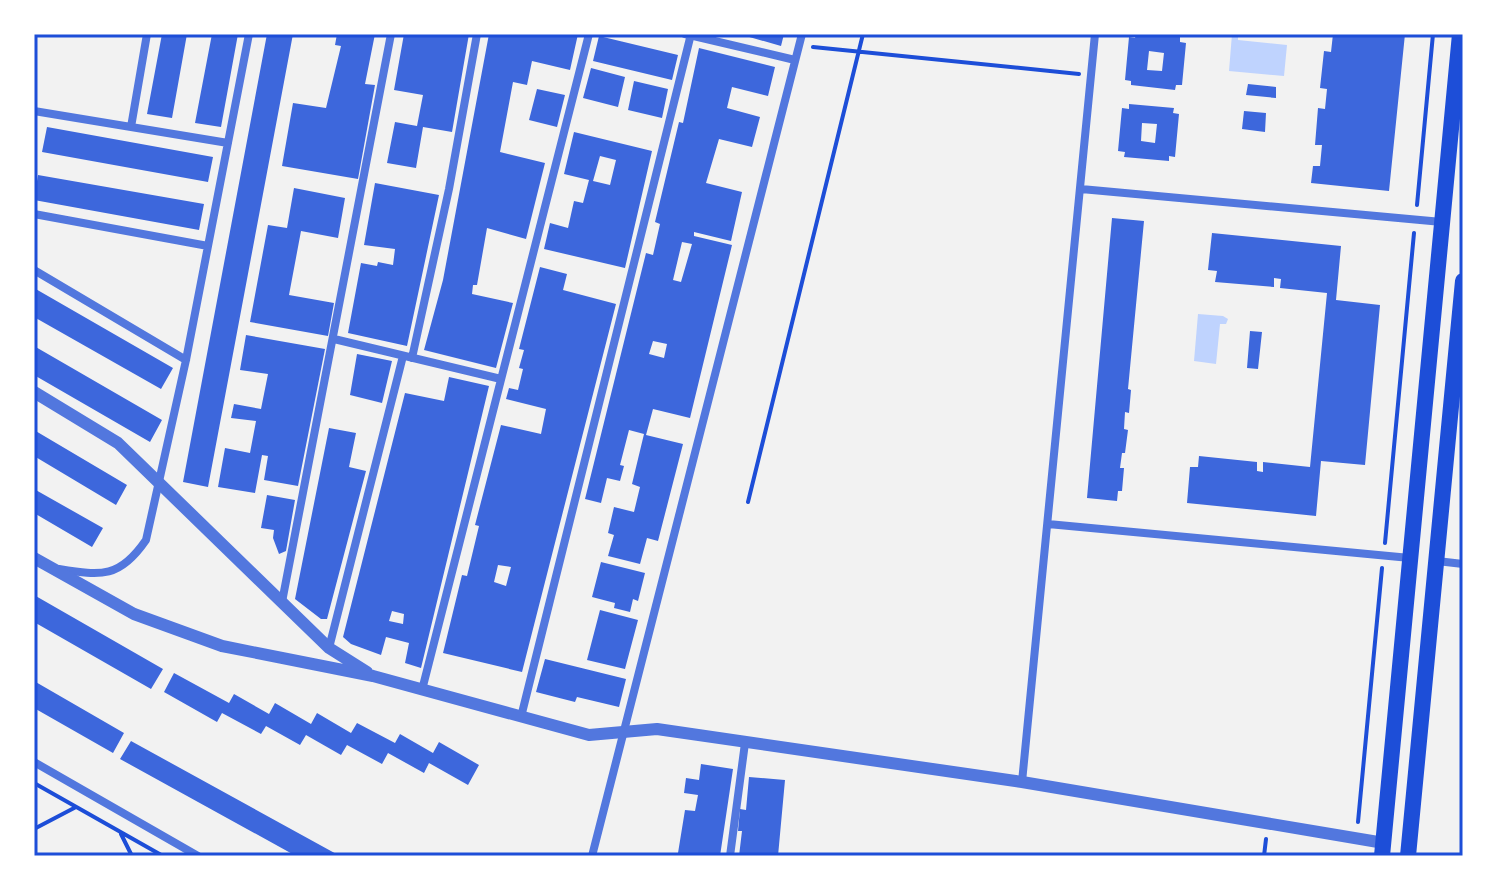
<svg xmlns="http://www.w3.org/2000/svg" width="1497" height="890" viewBox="0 0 1497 890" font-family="'PT Sans',sans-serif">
	<rect width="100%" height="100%" fill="#f2f2f2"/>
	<path fill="#bfd3fe" d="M1232 34H1238V40L1287 45 1284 76 1229 71Z
		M1198 314 1223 316 1228 319 1226 324H1220L1216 364 1194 361Z"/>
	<path fill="#3d67dc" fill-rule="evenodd" d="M162 34H187L172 118 147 114Z
		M212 34H238L221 127 195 123Z
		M267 34H293L208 487 183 482Z
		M337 34H375L365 84 375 85 358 179 282 166 293 103 326 108 341 46 335 45Z
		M404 34H469L452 132 423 127 416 168 387 163 395 122 417 126 423 95 394 90Z
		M489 34H578L570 70 532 61 527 85 513 82 500 152 545 163 526 239 487 228 477 285H473L472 294 513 303 496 368 424 350 443 280Z
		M739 34H784L781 46Z
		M1136 34 1180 37V42L1186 43 1182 85H1176L1175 90 1131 85V81L1125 80 1129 37 1135 38ZM1149 51 1164 53 1162 71 1147 70Z
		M1333 34H1405L1389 191 1311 183 1313 166H1320L1322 145H1315L1318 108 1325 109 1327 89 1320 88 1324 51 1331 52Z
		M599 36 678 55 672 80 593 61Z
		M699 48 775 67 768 96 732 87 727 108 760 117 752 147 719 139 706 183 742 192 731 241 694 232V236L732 245 690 418 653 409 646 435 683 444 658 541 647 538 640 564 608 556 614 535 608 533 614 507 634 512 640 487 632 484 644 434 629 430 620 465 624 466 620 481 607 478 601 503 585 499 646 253 653 255 660 224 655 222 679 122 683 123ZM682 242 692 244 681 282 673 280ZM653 341 667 344 664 358 649 354Z
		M591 68 625 77 618 107 583 98Z
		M634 81 668 89 662 118 628 110Z
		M1248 84 1276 87V98L1246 95Z
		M537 89 565 95 557 127 529 120Z
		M1129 104 1174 108 1173 113 1179 114 1175 157 1169 156V161L1124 157 1125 152 1118 151 1122 108 1129 109ZM1142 123 1157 124 1155 143 1141 141Z
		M1244 111 1266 113 1265 132 1242 129Z
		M47 127 213 157 208 182 42 152Z
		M574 132 652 151 625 268 544 249 550 223 568 228 574 201 583 203 589 180 564 174ZM600 156 616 160 610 185 593 181Z
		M38 175 204 204 199 230 34 200Z
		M375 183 439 195 407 346 348 333 361 263 377 266 378 262 393 265 395 249 364 245Z
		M294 188 345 198 338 238 301 231 289 295 334 303 328 336 250 322 268 225 287 228Z
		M1112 218 1144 221 1128 389 1131 390 1129 413 1125 412 1124 429 1128 430 1125 453H1122L1120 468H1124L1122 491H1118L1117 501 1087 498Z
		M1212 233 1341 246 1336 300 1380 305 1365 465 1321 461 1316 516 1187 503 1190 467H1198L1199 456 1257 462V471L1263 472V462L1310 467 1327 293 1280 288 1281 279 1274 278V287L1215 282 1217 271 1208 270Z
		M540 267 567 274 563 290 616 304 522 672 443 653 462 575 467 576 479 526 475 525 501 425 541 434 546 409 506 399 509 388 518 390 523 369 519 368 524 350 519 349ZM498 565 511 567 506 586 494 582Z
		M34 288 173 368 161 389 34 317Z
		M1250 331 1262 332 1258 369 1247 368Z
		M246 335 325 349 298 486 264 480 268 456 262 455 255 493 218 487 225 448 250 453 256 421 231 418 234 404 261 409 268 374 240 370Z
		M34 346 162 420 150 442 34 375Z
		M357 354 392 361 382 403 350 395Z
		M449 377 489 386 421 668 405 663 409 643 386 637 381 655 351 644 343 637 405 393 444 401ZM392 611 404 614 403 624 389 621Z
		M329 428 356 433 349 467 366 471 327 619H321L295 599Z
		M34 430 127 485 116 505 34 456Z
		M34 489 103 528 92 547 34 513Z
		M267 495 295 500 286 551 279 554 273 538 274 530 261 528Z
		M601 562 645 573 638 601 633 599 630 612 614 608 615 603 592 597Z
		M34 595 163 669 151 689 34 622Z
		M600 610 638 620 625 669 587 660Z
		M545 659 626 679 619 707 577 697 575 702 536 692Z
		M174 673 229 703 234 694 269 714 275 703 311 724 317 713 351 733 357 723 395 743 400 734 433 753 439 742 479 765 468 785 429 763 424 773 388 753 382 764 347 745 341 755 306 735 300 745 266 726 261 734 222 713 217 722 164 692Z
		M34 681 124 733 113 753 34 708Z
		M131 741 340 856H296L120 759Z
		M701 764 733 769 720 856H681L678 853 685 810 695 811 698 795 684 793 686 778 699 780Z
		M749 777 785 780 778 856H739L742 831H738L740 809 746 810Z"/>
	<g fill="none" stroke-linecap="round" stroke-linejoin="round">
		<path stroke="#1d4ed8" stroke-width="4" d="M813 47 1079 74
			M1417 205 1433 34
			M748 502 863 34
			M1385 543 1414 233
			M34 783 163 856
			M1358 822 1382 568
			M34 829 76 807
			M121 834 132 856
			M1264 856 1266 839"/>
		<path stroke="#5277de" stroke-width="8" d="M685 34 795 60
			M34 111 228 143
			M131 127 147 34
			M1081 189 1442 222
			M34 214 208 246
			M34 270 186 360
			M334 339 501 379
			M412 358 449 189 477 34
			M1048 524 1410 558
			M1437 561 1463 564
			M59 569C102 576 120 578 146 540L186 360 249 34
			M282 602 391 34
			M329 648 403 356
			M422 690 589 34
			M521 717 691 34
			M34 762 198 856
			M1022 782 1095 34
			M592 856 802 34
			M730 856 745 743"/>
		<path stroke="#5277de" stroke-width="12" d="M34 392 118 443 329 648 367 672
			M34 558 134 614 222 646 373 676 589 735 657 729 1022 782 1384 843"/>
		<path stroke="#1d4ed8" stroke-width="16" d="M1382 856 1460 34
			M1408 856 1463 281"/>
	</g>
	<rect width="1497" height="890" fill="none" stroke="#ffffff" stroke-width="72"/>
	<rect x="36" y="36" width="1425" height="818" fill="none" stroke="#1d4ed8" stroke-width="3"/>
</svg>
